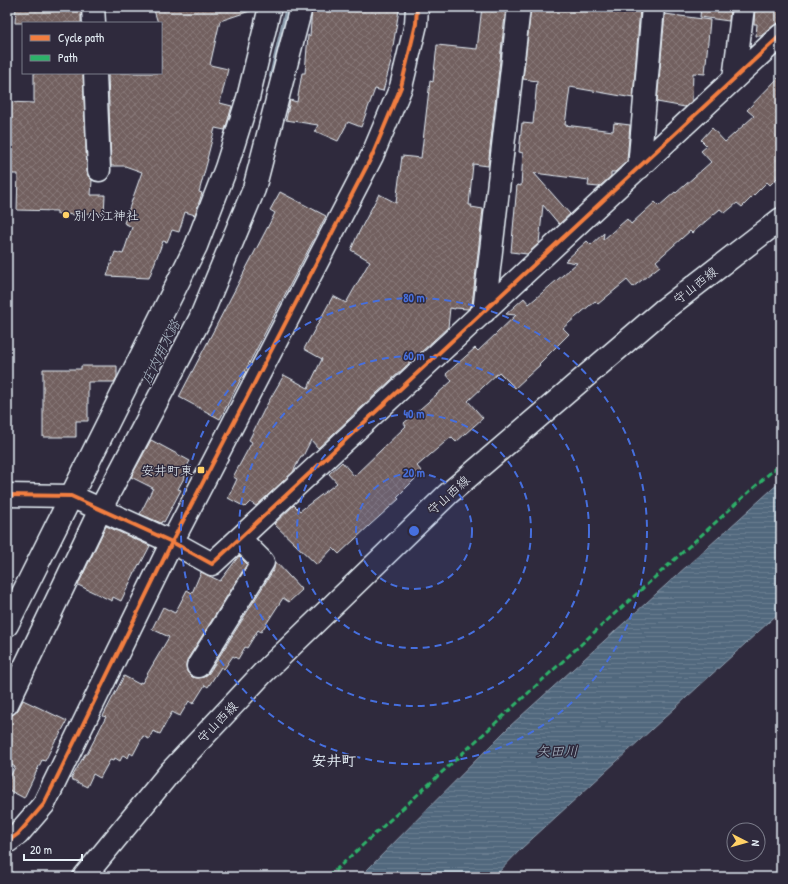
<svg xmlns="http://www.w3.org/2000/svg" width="788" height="884" viewBox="0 0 788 884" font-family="'Patrick Hand','Klee One',sans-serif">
	<defs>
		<pattern id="water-rules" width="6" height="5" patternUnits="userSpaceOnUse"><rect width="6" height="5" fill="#51677d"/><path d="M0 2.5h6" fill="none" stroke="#6a7d90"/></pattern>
		<pattern id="building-cross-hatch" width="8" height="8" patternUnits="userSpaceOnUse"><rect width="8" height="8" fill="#72605f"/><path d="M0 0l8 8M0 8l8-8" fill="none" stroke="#867777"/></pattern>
	</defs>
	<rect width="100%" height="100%" fill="#2f2a3d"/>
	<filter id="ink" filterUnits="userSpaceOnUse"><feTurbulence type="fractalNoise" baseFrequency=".025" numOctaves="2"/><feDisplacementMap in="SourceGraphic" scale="8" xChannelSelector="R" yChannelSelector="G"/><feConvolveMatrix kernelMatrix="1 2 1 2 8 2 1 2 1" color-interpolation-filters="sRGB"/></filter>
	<g filter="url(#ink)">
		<path fill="url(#water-rules)" stroke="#8d9eae" d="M781 481V611L522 848 494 877H360L510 726Z"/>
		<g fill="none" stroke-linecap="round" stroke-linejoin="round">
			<path stroke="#8d9eae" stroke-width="6" d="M272 76 288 7"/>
		</g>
		<path fill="url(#building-cross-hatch)" stroke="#e8f1f8" d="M16 7H81V23H15Z
			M153 7H253V10L220 21 210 65 228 69 220 103 232 106 225 130 215 128 207 159H208L199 192 202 193 195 215 185 212 179 232 172 230 167 242 163 241 149 278 107 276 115 252 123 254 132 227 124 223 142 172 125 166H111L108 73H161V23H158Z
			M312 7H378L399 10 391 58H392L383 91 375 89 361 127 348 122 338 141 315 131 318 125 286 120 290 100 297 102 302 73H305L308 35 310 36Z
			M482 7H506L488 166 473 164 469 205H472L471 207 483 209 472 305 468 309 455 308V309L450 308 448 327 318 448 311 440 303 456H301L293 472 256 506 250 502 245 507 228 498 237 479 233 477 252 442 249 440 266 406 284 375 308 388 322 359 304 349 333 296 346 303 370 261 351 250 357 236 379 194 396 203 402 156 421 158 430 81 433 82 437 45 477 49Z
			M531 7H639V8H640L633 98 570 87 565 125 613 131 614 123 630 125 627 161 615 172H611V176L599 187 588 186 589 180 534 173 570 214 559 224 543 205 539 243 527 254 511 252 517 185 521 186 523 153 519 152 522 123 533 124 537 81 523 79Z
			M701 7H730L729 21 700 17Z
			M755 7H781V23H778L773 26 761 36H756L757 24H754Z
			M665 14 710 20 705 74 693 73 692 101 685 107 657 102Z
			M34 73H83L87 171 88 176 92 180 91 195H105L104 214 81 213V215L57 214V211L17 210 18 174H7V102L34 103Z
			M781 75V174L770 185 767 182 742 207 737 203 725 213 720 209 692 233 690 231 656 261 660 266 633 287 627 280 598 304 595 301 563 328 569 334 539 364 540 365 515 388 499 372 468 401 483 418 456 442 451 437 417 466 422 472 397 497 399 499 370 525 339 554 333 548 317 565 274 524 294 505 300 511 337 483 329 474 342 462 354 476 406 426 404 423 452 381 446 374 475 348 478 351 516 315 506 314 524 298 529 304 577 263 565 261 587 241 591 245 604 233 603 240 627 219 631 224 655 202 659 206 675 192 676 193 711 162 701 151 707 146 701 140 712 128 725 142 754 116 747 110Z
			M280 192 326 216 220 419 179 397 275 213 270 210Z
			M81 366H117V377L114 382H88V421H76V437H43V369H81Z
			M151 440 190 461 187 466 190 467 178 489 181 490 164 522 162 521 161 523 140 514 153 488 131 477Z
			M106 526 150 546 140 565 139 564 121 601 113 597 112 601 78 585Z
			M239 556 247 564 187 660 186 665 187 672 192 677 197 678 204 677 209 673 274 569 275 561 302 590 289 602 283 598 261 632 258 630 247 648 245 647 238 659 233 656 224 669 221 667 208 687 205 685 193 704 189 701 180 716 172 712 160 734 153 731 149 739 143 736 133 755 130 753 128 758 123 755 120 761 115 758 113 761 110 760 100 778 93 774 87 787 71 779 85 754H87L106 717 103 716 124 676 139 684 140 682 142 683 169 637 152 629 163 607 175 613 187 590 192 593 201 572 220 581Z
			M23 700 67 721 57 740 56 739 45 761 42 760 24 798 7 789V783L15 767 7 762V724L11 715 14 714 18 710Z"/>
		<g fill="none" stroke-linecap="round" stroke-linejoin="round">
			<g stroke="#e8f1f8" stroke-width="25">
				<path id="minor" d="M93 7 94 23
					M95 73 99 170
					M734 79 743 7
					M639 168 653 7
					M484 312 519 7
					M7 495 71 496 172 542 212 564 781 35
					M7 625 196 246 226 168 248 98 270 7
					M198 666 263 562 240 539
					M7 704 100 510 200 319 254 189 300 11V7
					M7 842 18 834 44 804 172 542 372 156 401 87 416 24 417 7"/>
			</g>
			<g stroke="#e8f1f8" stroke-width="25">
				<path id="major" d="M84 877 171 771 262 674 448 494 662 311 781 219"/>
			</g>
			<use href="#minor" stroke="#2f2a3d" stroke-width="22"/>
			<use href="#major" stroke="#2f2a3d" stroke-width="22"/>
			<path stroke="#2db169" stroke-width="3" stroke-dasharray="6 3" stroke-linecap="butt" d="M328 877 600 627 781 463"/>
			<g stroke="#2f2a3d" stroke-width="6">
				<path id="cycleway" d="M7 495 71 496 172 542 212 564 781 35
					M7 842 18 834 44 804 172 542 372 156 401 87 416 24 417 7"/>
			</g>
			<use href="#cycleway" stroke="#f27e40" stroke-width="4"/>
		</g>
	</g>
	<circle cx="414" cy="531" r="58" fill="#466fde" fill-opacity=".12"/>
	<g fill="none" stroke="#466fde" stroke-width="2" stroke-dasharray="7 5">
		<circle cx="414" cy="531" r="58"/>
		<circle cx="414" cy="531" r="117"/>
		<circle cx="414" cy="531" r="175"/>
		<circle cx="414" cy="531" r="233"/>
	</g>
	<g fill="#ffd166" stroke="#2f2a3d" stroke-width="1.5">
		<circle cx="66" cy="215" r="4"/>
		<rect x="197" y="466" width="8" height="8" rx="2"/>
	</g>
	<g text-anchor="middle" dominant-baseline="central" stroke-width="3" stroke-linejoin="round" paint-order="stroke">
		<g font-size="13" fill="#e8f1f8" stroke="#2f2a3d" text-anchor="start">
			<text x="74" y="215">別小江神社</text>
			<text x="193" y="470" text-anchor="end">安井町東</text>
		</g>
		<g font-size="13" fill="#e8f1f8" stroke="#2f2a3d">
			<text transform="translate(695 285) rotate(-38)">守山西線</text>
			<text transform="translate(448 495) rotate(-42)">守山西線</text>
			<text transform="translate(217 722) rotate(-46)">守山西線</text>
		</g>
		<g font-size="14" font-style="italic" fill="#acbac7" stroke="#2f2a3d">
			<text transform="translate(160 352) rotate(-64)">庄内用水路</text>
			<text x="557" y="750">矢田川</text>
		</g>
		<g font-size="15" font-weight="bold" fill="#e8f1f8" stroke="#2f2a3d">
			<text x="334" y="760">安井町</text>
		</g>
	</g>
	<circle cx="414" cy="531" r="6" fill="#466fde" stroke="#2f2a3d" stroke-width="2"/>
	<g font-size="12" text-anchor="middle" font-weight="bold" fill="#466fde" stroke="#2f2a3d" stroke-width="3" stroke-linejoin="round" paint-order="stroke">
		<text x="414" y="302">80 m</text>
		<text x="414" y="360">60 m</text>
		<text x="414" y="418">40 m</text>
		<text x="414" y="477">20 m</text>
	</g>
	<rect width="788" height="884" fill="none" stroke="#2f2a3d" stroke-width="24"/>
	<rect x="12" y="12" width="764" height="860" fill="none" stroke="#e8f1f8" stroke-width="1.5" filter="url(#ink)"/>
	<rect x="22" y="22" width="140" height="52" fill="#2f2a3d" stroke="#797a88"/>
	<rect x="30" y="35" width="20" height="6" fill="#f27e40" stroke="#797a88"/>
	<text x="58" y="42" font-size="12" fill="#e8f1f8">Cycle path</text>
	<rect x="30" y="55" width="20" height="6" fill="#2db169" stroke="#797a88"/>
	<text x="58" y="62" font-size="12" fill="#e8f1f8">Path</text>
	<g transform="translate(746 842) rotate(96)"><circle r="19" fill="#2f2a3d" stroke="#797a88"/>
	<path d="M0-3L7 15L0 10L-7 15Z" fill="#ffd166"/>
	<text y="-6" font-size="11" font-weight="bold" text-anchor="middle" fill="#e8f1f8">N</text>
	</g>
	<path d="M24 854v6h58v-6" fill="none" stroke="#e8f1f8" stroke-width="2"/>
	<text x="30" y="854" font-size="12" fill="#e8f1f8" stroke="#2f2a3d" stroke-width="3" paint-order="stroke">20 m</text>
</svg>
